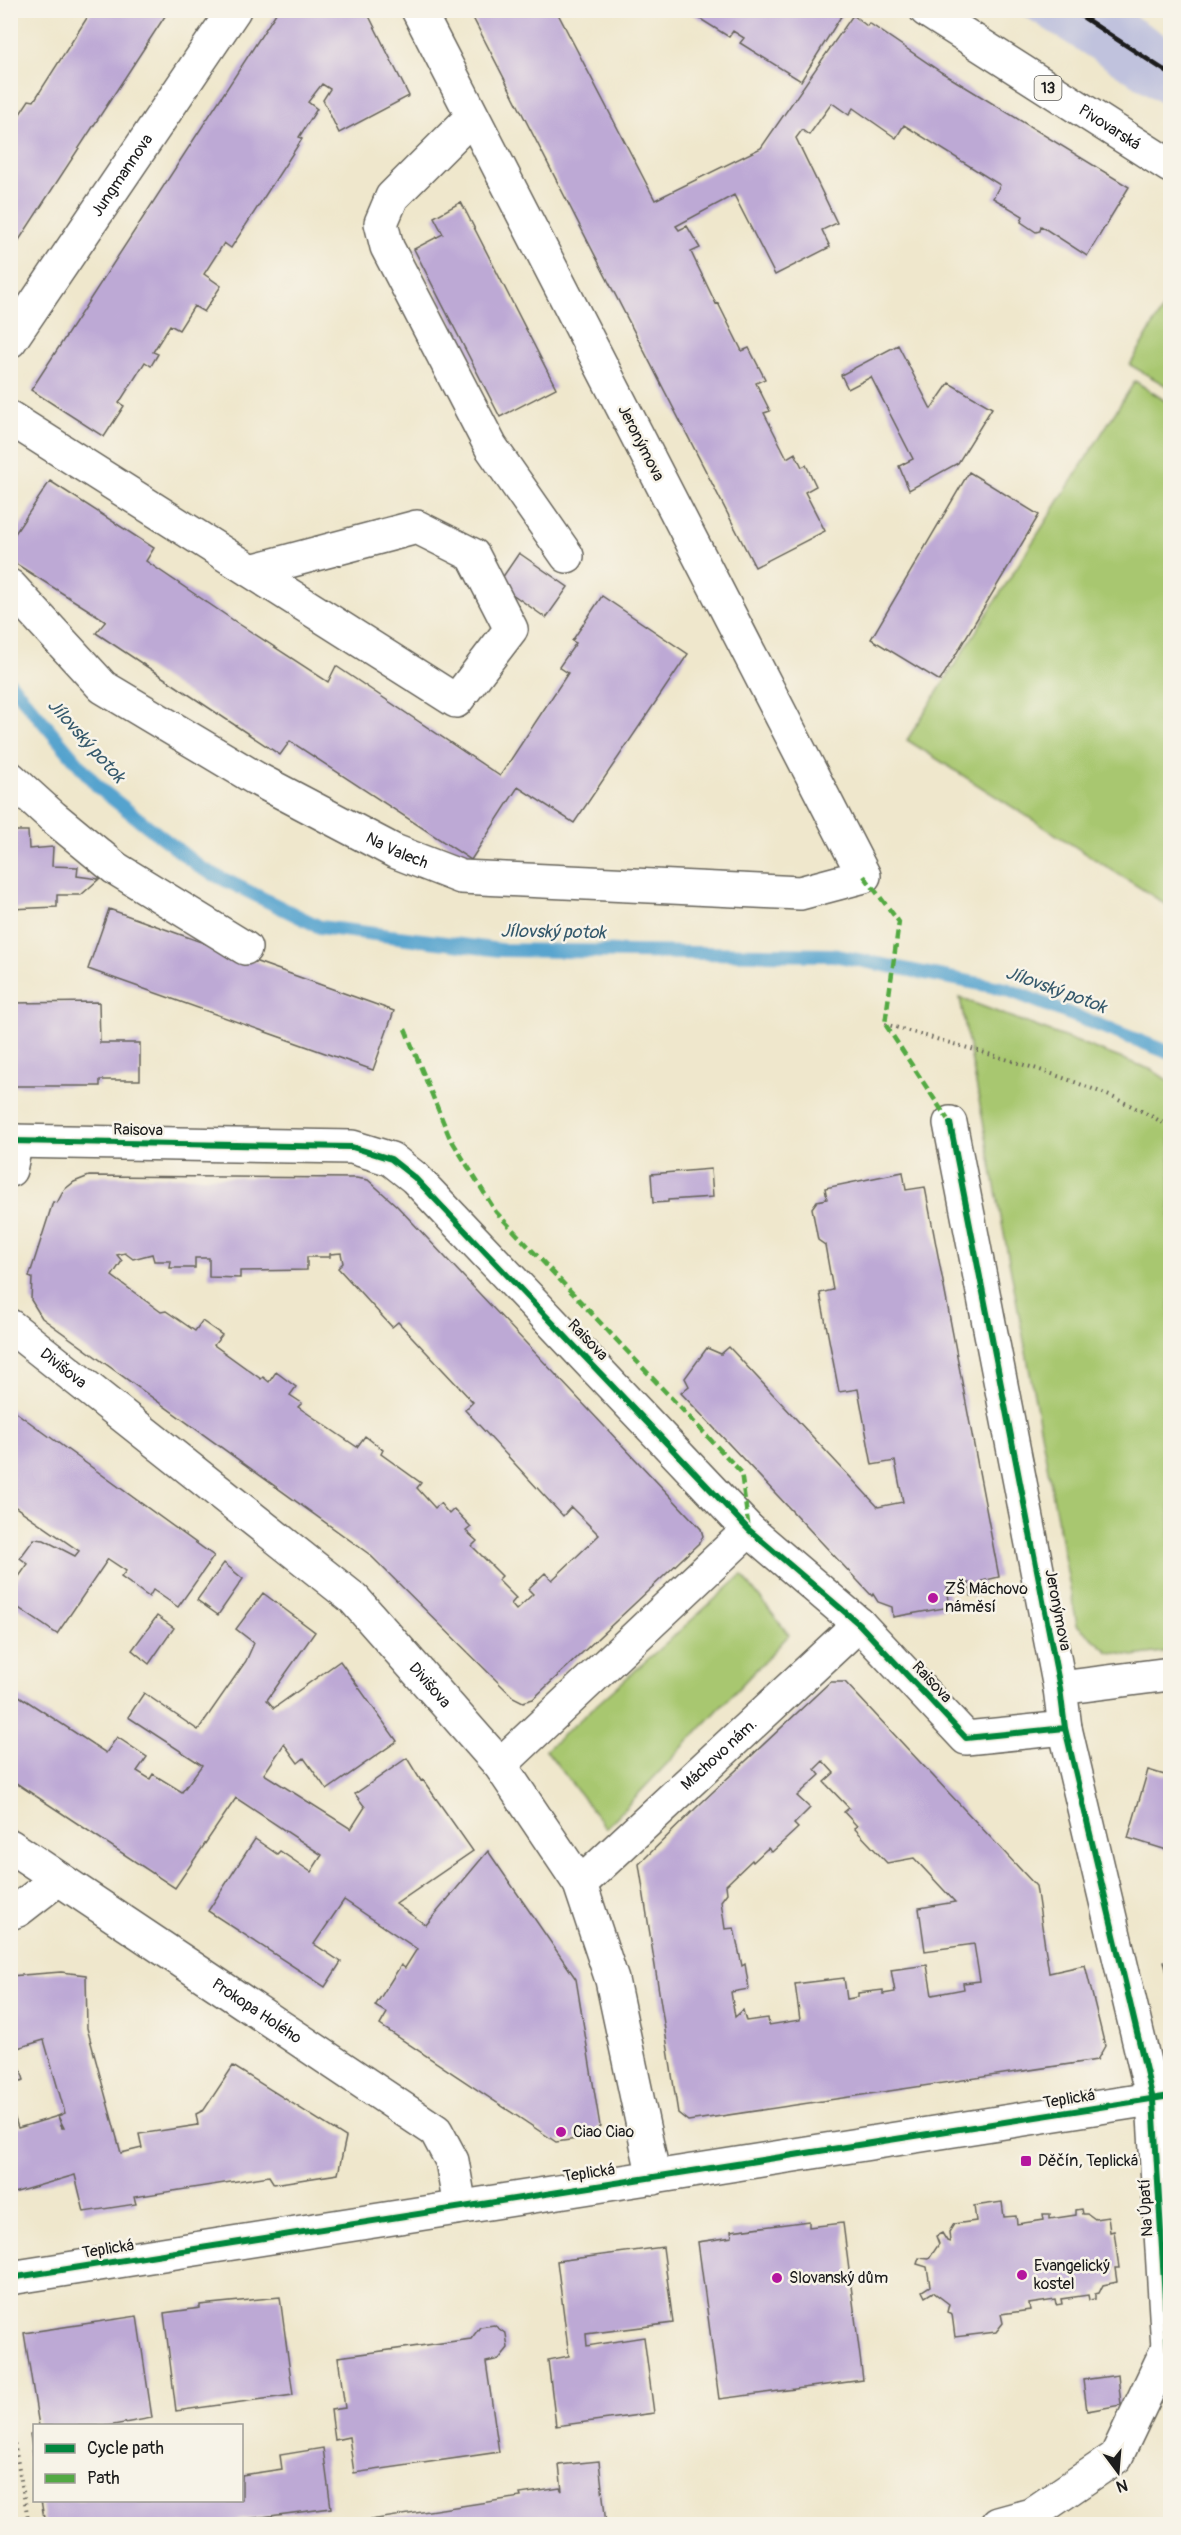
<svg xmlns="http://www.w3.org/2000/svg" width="1181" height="2535" viewBox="0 0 1181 2535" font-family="Pangolin,sans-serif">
	<rect width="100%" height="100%" fill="#f7f3e8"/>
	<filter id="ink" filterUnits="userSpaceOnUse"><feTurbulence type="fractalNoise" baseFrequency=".0167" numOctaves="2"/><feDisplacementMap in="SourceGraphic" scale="12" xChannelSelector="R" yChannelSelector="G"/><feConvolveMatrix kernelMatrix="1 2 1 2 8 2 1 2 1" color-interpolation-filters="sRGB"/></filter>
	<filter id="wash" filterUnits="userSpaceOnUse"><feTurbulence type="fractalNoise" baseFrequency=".008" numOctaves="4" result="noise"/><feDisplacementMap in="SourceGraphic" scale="24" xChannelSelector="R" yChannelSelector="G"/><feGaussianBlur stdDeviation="1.35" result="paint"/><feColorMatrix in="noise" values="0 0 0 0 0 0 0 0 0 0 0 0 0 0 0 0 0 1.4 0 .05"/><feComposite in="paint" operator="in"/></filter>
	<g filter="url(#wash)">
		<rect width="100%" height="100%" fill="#efe7cc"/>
		<path fill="#c0c2dd" d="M1016 11H1127L1170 38V109Z"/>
		<path fill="#a8c76f" stroke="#627246" stroke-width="1.5" d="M1170 296V388L1130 365Z
			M1135 381 1170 404V907L907 740Z
			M960 998 1152 1070 1170 1082V1651L1133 1656 1109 1652 1077 1625Z
			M742 1575 789 1635 606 1828 546 1750Z"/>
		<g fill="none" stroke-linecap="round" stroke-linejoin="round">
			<path stroke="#54a3ce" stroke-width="14" d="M10 683 99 788 201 868 320 927 500 950 833 955 1006 989 1170 1053"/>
		</g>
		<g id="blocks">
			<path fill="#bda9d5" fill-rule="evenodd" d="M92 10H169L10 254V129L29 100 34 101Z
				M278 10H366L409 96 339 133 323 100 330 89 322 84 308 102 317 109 299 137 302 139 231 248 224 243 204 274 221 286 204 312 194 306 179 330 170 325 153 352 158 354 151 366 145 362 119 403 124 406 104 437 31 390Z
				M469 10H556L655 200 761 148 853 15 867 26 869 23 941 72 1129 187 1087 256 1041 226 1040 231 1036 232 1021 222 1023 216 993 198 1000 185 904 125 896 138 853 108 849 115 832 103 809 135 802 130 796 138 837 223 822 230 830 247 775 275 734 195 676 226 679 230 687 226 700 248 691 252 716 304 718 303 742 351 749 348 765 379 756 383 770 411 764 413 787 458 795 453 802 467 806 465 816 486 805 492 825 531 755 567Z
				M686 10H845L801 81 740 43 744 38 733 31 729 37Z
				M461 202 556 388 500 417 414 249 443 234 434 217Z
				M898 345 931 409 949 383 992 408 958 463 909 490 899 466 913 459 871 377 848 389 841 375Z
				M969 472 1039 515 940 681 871 639Z
				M50 481 154 548 146 561 236 622 328 682 336 666 500 776 568 673 559 667 576 643 572 641 602 596 688 654 574 823 518 787 471 860 290 741 280 755 96 633 106 621 10 560V541Z
				M519 553 568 587 546 618 498 584Z
				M10 831H28L29 849 53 847 52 866 78 867 77 876 99 879 81 895H57V907L10 909Z
				M109 909 394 1011 373 1070 88 969Z
				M99 1002 100 1043H140V1080H100V1086H10V1003Z
				M711 1169 713 1197 668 1200V1202L653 1203 651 1174Z
				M903 1172 906 1190 925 1187 999 1577 982 1581 985 1594 971 1596 969 1583 947 1587 950 1607 893 1617 892 1607 878 1602 873 1594 872 1596 681 1393 689 1386 685 1378 707 1348 721 1354 729 1347 878 1507 903 1502 895 1461 872 1465 858 1389 839 1392 820 1293 833 1290 825 1245 818 1240 812 1208 817 1201 827 1199 825 1188Z
				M89 1176 356 1178 368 1180 397 1206 701 1529 703 1536 699 1543 533 1699 523 1702 513 1697 369 1554 42 1318 31 1300 32 1278 29 1277 53 1202 57 1203 64 1190 74 1182ZM125 1253 133 1259 152 1254 154 1261H171L170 1268H195V1258H209V1277L240 1278V1271L307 1270V1257H330V1254L341 1253 343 1263 338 1268 392 1327 398 1322 473 1402 465 1410 563 1516 571 1507 599 1535 552 1580 545 1573 528 1589 533 1594 516 1610 511 1604 516 1598 498 1580 502 1576 472 1546 477 1541 466 1531 471 1527 454 1509 449 1514 440 1503 435 1508 417 1488 421 1483 381 1454 383 1450 365 1436 357 1447 298 1407 302 1403 290 1395 296 1387 276 1372 269 1382 263 1377 261 1379 214 1345 222 1335 202 1321 195 1331 166 1311 161 1312 112 1276 122 1261 117 1255Z
				M10 1408 214 1556 178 1607 153 1590 149 1597 121 1577 126 1571 108 1559 57 1634 10 1602V1589L28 1564 20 1558 34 1539 44 1540 75 1556 79 1551 10 1503Z
				M224 1563 243 1579 218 1615 197 1600Z
				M263 1593 315 1632 267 1700 274 1708 340 1661 397 1741 327 1790 304 1758 298 1763 284 1744 264 1774 351 1829 365 1807 355 1794 407 1758 421 1781 423 1780 473 1851 396 1904 426 1925 488 1851 576 1979 600 2126 591 2137 556 2142 380 2025 387 2013 375 2006 401 1965 405 1968 417 1949 344 1900 314 1944 341 1962 325 1987 208 1911 255 1839 277 1854 280 1851 311 1872 322 1855 236 1798 175 1888 10 1779V1690L106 1753 117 1737 147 1757 137 1771 150 1779 153 1774 182 1792 202 1765 128 1717 144 1693 198 1730 246 1661 254 1643 236 1629Z
				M157 1616 174 1628 149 1664 132 1650Z
				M830 1682H845L1036 1886 1049 1973 1085 1965 1105 2046 1097 2060 688 2121 678 2113 639 1864 700 1804ZM823 1761 834 1773 824 1782 849 1808 844 1812 857 1826 854 1828 887 1863 914 1858 955 1902 919 1908 925 1951 974 1944 980 1981 963 1983 964 1989 932 1995 927 1965 891 1970 895 1992 883 1994V1990L858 1993V1997L847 1999 844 1978 795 1984 800 2020 769 2025 768 2018 746 2021 743 2010 735 2017 731 1992 749 1989 745 1964 742 1966 734 1928 725 1929 721 1901 727 1893 726 1885 752 1860 753 1862 768 1848 772 1852 798 1828 794 1824 810 1808 797 1796 820 1775 815 1769Z
				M1170 1768V1851L1128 1838 1148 1770 1168 1776Z
				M1170 1960V1986L1164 1961Z
				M61 1972 86 1975 87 2028 121 2153 142 2148 139 2134 198 2125 196 2114 204 2110 233 2066 346 2137 338 2174 274 2184 269 2176 134 2197 136 2204 84 2212 75 2175 10 2194V2103L18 2128 58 2116 62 2128H64L58 2116 65 2113 44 2040 14 2049 24 2080 10 2084V1976Z
				M1002 2202 1004 2217 1016 2216 1017 2224 1044 2220 1043 2214H1050V2219L1076 2215V2210L1082 2209 1083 2214H1088L1095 2219 1108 2217 1110 2232 1114 2231 1119 2268H1115L1117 2282 1103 2285 1099 2293 1095 2294V2299L1089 2300 1088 2295 1061 2299 1062 2304 1056 2305 1055 2300 1029 2304 1030 2310 1001 2314 1003 2323 996 2332 955 2337 952 2314 947 2312 949 2304 933 2292 925 2297 922 2291 930 2286 927 2267 917 2264 919 2258 929 2259 939 2244 936 2236 942 2233 947 2241 950 2242 949 2232 954 2224 976 2221 974 2206Z
				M809 2221V2227L843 2223 863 2380 719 2399 698 2242 732 2237 731 2231Z
				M663 2247 673 2323 586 2334 587 2346 644 2337 654 2413 556 2426 548 2360 569 2356 557 2261Z
				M280 2297 293 2395 176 2411 164 2313 200 2308V2305Z
				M137 2316 152 2418 108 2426H39L24 2333Z
				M494 2325 506 2334 508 2348 499 2359 486 2362 499 2452 354 2473 349 2437 335 2440 331 2410 345 2408 338 2357 471 2339 480 2327Z
				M1118 2375 1121 2405 1087 2411 1083 2380Z
				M34 2433V2453L33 2454 30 2434Z
				M323 2448 331 2508 209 2524H45L41 2500H242V2475L282 2469 280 2455Z
				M599 2461 606 2524H364L363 2521 521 2497 520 2494 560 2488 562 2491 559 2465Z"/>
		</g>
	</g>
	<g filter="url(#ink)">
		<use href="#blocks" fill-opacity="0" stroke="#66635a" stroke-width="1.5"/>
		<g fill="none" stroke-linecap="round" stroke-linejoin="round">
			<g stroke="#66635a" stroke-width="36">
				<g id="minor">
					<path d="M472 117 392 197 381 223 387 247 491 447 567 556"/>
					<path id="s1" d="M10 341 234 10"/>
					<path d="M10 418 456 701 511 629 473 555 417 527 251 571"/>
					<path id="s2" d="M10 586 103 687 255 778 394 851 461 877 800 893 864 876 418 10"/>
					<path d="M10 778 53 817 115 868 245 948"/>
					<path d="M950 1123 1060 1688 1065 1728 1153 2100 1168 2348 1170 2350"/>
					<path d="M10 1141 352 1147 391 1159 415 1178 749 1530 859 1624 966 1738 1065 1728"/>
					<path d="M10 1170 16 1141"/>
					<path id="s3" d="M10 1326 354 1599 500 1765 580 1884 612 1980 654 2178"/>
					<path d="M1060 1688 1170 1674"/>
					<path d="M500 1765 749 1530"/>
					<path id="s4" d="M10 1846 436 2131 452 2161 460 2207"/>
					<path id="s5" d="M580 1884 859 1624"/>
					<path d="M10 1913 18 1910 58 1879"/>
					<path d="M10 2278 1170 2096"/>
					<path d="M998 2524 1031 2515 1116 2457 1168 2348"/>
				</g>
			</g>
			<g stroke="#66635a" stroke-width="36">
				<g id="major">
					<path id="s6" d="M926 10 1170 166"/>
				</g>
			</g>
			<path stroke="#66635a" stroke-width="4" stroke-dasharray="1.5 4.5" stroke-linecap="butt" d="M885 1024C977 1052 1089 1077 1170 1127
				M10 2420 29 2524"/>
			<use href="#minor" stroke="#fff" stroke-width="33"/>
			<use href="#major" stroke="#fff" stroke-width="33"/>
			<path stroke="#1c1c1c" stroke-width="4.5" d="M1072 10 1170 74"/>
			<path stroke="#52a943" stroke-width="4.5" stroke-dasharray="9 4.5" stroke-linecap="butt" d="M864 876 899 922 885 1024 950 1123
				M405 1029 449 1136 496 1212 741 1472 749 1530"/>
			<g stroke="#f7f3e8" stroke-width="10">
				<path id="cycleway" d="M950 1123 1060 1688 1065 1728 1153 2100 1168 2348 1170 2350
					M10 1141 352 1147 391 1159 415 1178 749 1530 859 1624 966 1738 1065 1728
					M10 2278 1170 2096"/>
			</g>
			<use href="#cycleway" stroke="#00873e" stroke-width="6"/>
		</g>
	</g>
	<g fill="#b5179e" stroke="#f7f3e8" stroke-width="2">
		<circle cx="933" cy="1598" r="6"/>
		<circle cx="561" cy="2132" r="6"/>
		<rect x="1020" y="2155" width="12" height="12" rx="3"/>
		<circle cx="1022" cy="2275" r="6"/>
		<circle cx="777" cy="2278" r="6"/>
	</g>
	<g text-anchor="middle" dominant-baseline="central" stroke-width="5" stroke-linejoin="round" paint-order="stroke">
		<rect fill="#f7f3e8" stroke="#5e5c59" stroke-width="1.5" x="1034.5" y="76" width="27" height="24" rx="4.5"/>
		<g font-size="15" font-weight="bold" fill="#1c1c1c">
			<text x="1048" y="88">13</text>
		</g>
		<g font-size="16" fill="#1c1c1c" stroke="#f7f3e8">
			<text stroke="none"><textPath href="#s6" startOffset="218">Pivovarská</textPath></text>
			<text stroke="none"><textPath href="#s1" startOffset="200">Jungmannova</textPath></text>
			<text transform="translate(641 443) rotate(63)">Jeronýmova</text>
			<text stroke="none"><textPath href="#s2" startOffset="474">Na Valech</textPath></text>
			<text transform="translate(138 1130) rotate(1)">Raisova</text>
			<text transform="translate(588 1340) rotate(46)">Raisova</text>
			<text stroke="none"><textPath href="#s3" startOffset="68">Divišova</textPath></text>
			<text transform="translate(1058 1610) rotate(79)">Jeronýmova</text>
			<text transform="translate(932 1682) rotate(47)">Raisova</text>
			<text stroke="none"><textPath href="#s3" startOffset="554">Divišova</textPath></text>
			<text stroke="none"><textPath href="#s5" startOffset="190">Máchovo nám.</textPath></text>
			<text stroke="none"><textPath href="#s4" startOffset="297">Prokopa Holého</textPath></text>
			<text transform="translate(1069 2099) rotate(-9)">Teplická</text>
			<text transform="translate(589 2173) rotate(-8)">Teplická</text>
			<text transform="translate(1146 2208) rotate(-93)">Na Úpatí</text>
			<text transform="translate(108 2249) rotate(-9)">Teplická</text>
		</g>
		<g font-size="16" fill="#1c1c1c" stroke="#f7f3e8" text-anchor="start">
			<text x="945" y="1589">ZŠ Máchovo<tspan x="945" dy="18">náměsí</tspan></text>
			<text x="573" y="2132">Ciao Ciao</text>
			<text x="1038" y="2161">Děčín, Teplická</text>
			<text x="1034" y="2266">Evangelický<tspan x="1034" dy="18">kostel</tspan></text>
			<text x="789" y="2278">Slovanský dům</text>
		</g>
		<g font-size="18" font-style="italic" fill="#35596c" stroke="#f7f3e8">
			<text transform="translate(86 741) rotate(48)">Jílovský potok</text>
			<text transform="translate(553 932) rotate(1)">Jílovský potok</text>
			<text transform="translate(1056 990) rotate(20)">Jílovský potok</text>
		</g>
	</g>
	<rect width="1181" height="2535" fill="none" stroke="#f7f3e8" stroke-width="36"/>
	<rect x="33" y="2424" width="210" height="78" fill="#f7f3e8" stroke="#9f9d96" stroke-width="1.5"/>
	<rect x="45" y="2444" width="30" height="9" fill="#00873e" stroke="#9f9d96" stroke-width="1.5"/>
	<text x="87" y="2454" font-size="18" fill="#1c1c1c">Cycle path</text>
	<rect x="45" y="2474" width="30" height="9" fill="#52a943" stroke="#9f9d96" stroke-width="1.5"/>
	<text x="87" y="2484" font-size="18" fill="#1c1c1c">Path</text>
	<g transform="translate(1118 2472) rotate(164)" stroke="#f7f3e8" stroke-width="4.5" paint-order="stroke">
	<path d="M0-4.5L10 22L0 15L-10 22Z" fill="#1c1c1c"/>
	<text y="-9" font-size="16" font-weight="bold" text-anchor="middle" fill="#1c1c1c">N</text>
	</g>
</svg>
